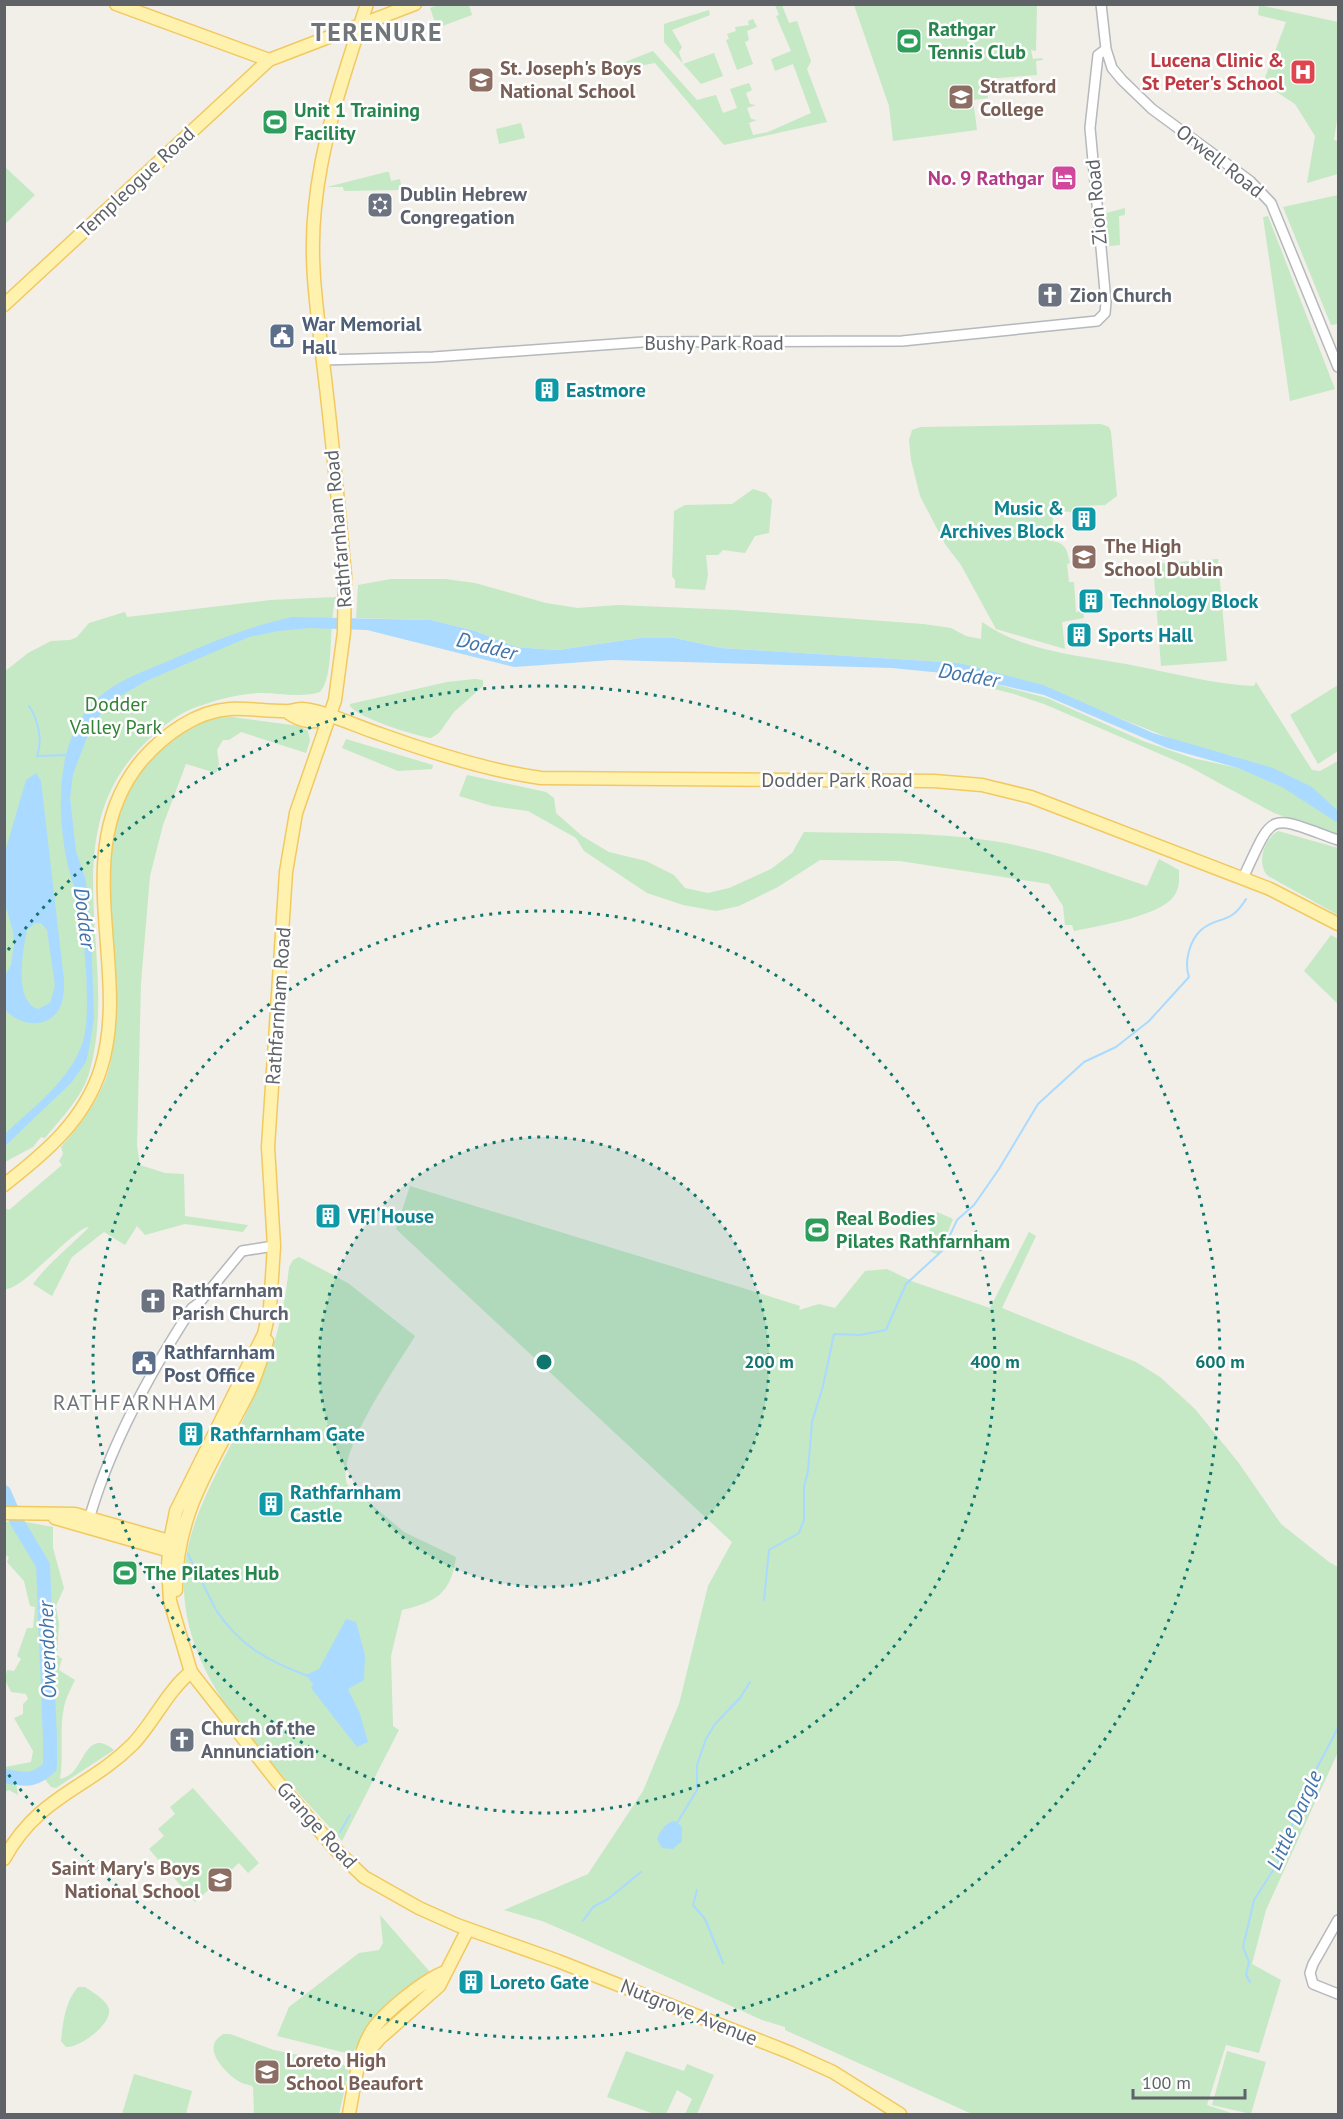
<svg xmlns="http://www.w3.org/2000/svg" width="1343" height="2119" viewBox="0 0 1343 2119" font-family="'PT Sans',sans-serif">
	<rect width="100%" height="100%" fill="#f1efe8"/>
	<path fill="#c5e8c5" d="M438 5H469L472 15 437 28 430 8Z
		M775 5H782L789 23 797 21 811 61 807 69 827 122 724 145 655 63 618 70 620 64 653 51 697 100 716 95 723 113 737 108 730 89 749 83 752 90 746 93 750 104 756 105 747 108 751 119 757 120 749 123 753 135 768 132 811 113 793 64 775 71 771 59 791 51 776 16 779 15Z
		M854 5H1037L1036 51 1031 50 1033 59 1042 58 1043 60 1036 61 1037 75 985 79 988 98 973 100 977 130 893 141 889 106Z
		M1259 5 1338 22V113L1334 140 1338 141V174L1307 183 1315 136 1295 104 1263 83 1286 22 1258 15Z
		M709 10 710 15 672 30 682 47 679 52 683 64 714 53 723 76 701 84 664 42V24Z
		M753 19 757 27 747 31 749 40 745 42 753 64 737 70 726 40 729 39 727 34 736 31 735 27 749 25 748 21Z
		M521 123 525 138 499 144 496 129Z
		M5 167 35 195 5 224Z
		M386 172H389L391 181 400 179 402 190 344 191 343 187H327Z
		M1338 195V324L1331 325 1283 207Z
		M1125 208V215L1119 216 1120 245 1110 246 1105 241 1103 214Z
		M1268 216 1335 389 1290 401 1263 217Z
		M1101 424 1109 427 1111 432 1117 496 1105 505 1077 506 1074 512 1053 511 1052 541C1066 543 1067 550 1070 563L1067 564 1069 582H1074L1076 612 1083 611 1084 618 1062 622 1065 649 996 629 961 565 945 544 920 496 911 460 909 440 912 430 920 427Z
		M753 489 766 493 772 500 769 533 755 536 745 553 723 550 718 555H706L708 575 705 590 675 588V580L672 576 674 511 685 505 732 504Z
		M1218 559 1227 661 1161 666 1153 564Z
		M391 579H445L475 583 546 603 578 608 618 605 734 610 923 624 951 628 966 636 981 639 982 622C1025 653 1086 656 1136 666 1176 674 1214 684 1254 686L1256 682 1312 770 1320 771 1338 761V835L1274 813 1188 766 1044 704 1014 694 939 675 995 684 1047 698 1143 741 1192 758 1238 768 1282 786 1236 757 1187 745 1099 710 959 663 721 648 675 638H640L558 650 541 649 516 647 475 631 431 620 356 618 358 585Z
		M336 597C328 622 335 676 320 692 301 698 280 693 261 693 239 693 212 701 191 709 173 717 157 731 144 744 51 836 120 961 90 1070 83 1097 62 1117 45 1138L41 1137 33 1147 5 1162 4 672 28 653 51 641 70 640 77 637 89 623 125 612 127 617 271 600Z
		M475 679 483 680V686L454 712 439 733 431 738C416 736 358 718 350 706V704L447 682Z
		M1338 685V751L1318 764 1290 715Z
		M232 717 299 726 308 731 310 741 306 753 241 732 229 740H223L217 750 219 764 216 773 186 764 163 825 150 876 141 983 137 1146 140 1165 165 1173 184 1174 185 1216 248 1225 243 1232 185 1224 145 1235 137 1226 125 1245 104 1232 72 1257 52 1296 33 1284C49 1262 70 1247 89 1227L85 1228C65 1238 22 1290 5 1289V1208L9 1210 62 1165 59 1161 63 1154 61 1147C82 1123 102 1097 110 1065 134 960 68 825 167 745 186 730 207 716 232 717Z
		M346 739 433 765 432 769 398 771 342 748Z
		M467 775 546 792 554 798 556 813 582 836 609 852 646 861 674 875 685 888 708 893 729 888 771 869 792 853 804 832C867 834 930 831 993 841 1046 849 1096 869 1147 886L1159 859 1179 870C1179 879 1180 888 1174 896 1161 916 1097 926 1074 931L1072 925H1065L1063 906 1049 884 900 861 820 860 778 887 739 906 716 911 683 905 647 893 584 851 576 838 528 811 492 806 459 796Z
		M1278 831 1338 848V915L1268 876C1256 864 1264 839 1278 831Z
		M1331 935 1338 939V1004L1304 971Z
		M410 1186 746 1289 800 1306 799 1310 819 1304 835 1308 865 1271 887 1269 914 1282 990 1308 1029 1232 1036 1236 1002 1308 1136 1362 1160 1377 1195 1409 1238 1462 1281 1524 1329 1562 1338 1567V1752L1266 1910 1252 1964 1281 1980 1259 2053 1226 2045 1207 2105 1234 2114H972L785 2030V2027L762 2020 575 1935 542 1921 504 1910 588 1874 643 1791 679 1704 708 1586 732 1542 396 1229Z
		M937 1212 953 1219 939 1255 922 1248Z
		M299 1257 348 1283 415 1336C397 1366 336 1452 347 1484L404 1532 456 1557C451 1594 436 1602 402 1610L391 1656 393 1726 399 1730 342 1841C273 1762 164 1670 187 1552 193 1521 207 1492 221 1464 255 1398 282 1342 289 1267L293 1260Z
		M21 1521 53 1527V1548L64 1588 56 1606 59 1624 57 1655 62 1659 59 1670 75 1680C71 1688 66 1698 64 1707 59 1731 64 1755 60 1779 63 1778 69 1776 72 1773 85 1760 89 1729 114 1750L56 1788 51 1787 44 1778 38 1781 16 1783 18 1795 9 1790 5 1792V1767L31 1762 33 1751 14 1718 23 1714V1704L28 1699 26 1694 11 1692 5 1680 7 1670 14 1671 21 1659 17 1656 27 1628H33L35 1607 30 1606 24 1581 7 1562 9 1557 5 1555 4 1522Z
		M193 1788 259 1863 248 1873 239 1863 195 1902 149 1849 164 1836 158 1829 175 1814 170 1807Z
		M380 1915 430 1972 368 2025 354 2051 346 2053 277 2036 289 2007 359 1953 379 1950 383 1943Z
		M78 1987H85C92 1992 107 2000 109 2009 112 2025 79 2048 66 2047L61 2041C63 2022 65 2002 78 1987Z
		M223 2034H230L274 2050 343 2064 349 2071 339 2114H254L253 2087C251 2085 248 2085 245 2084 233 2081 210 2058 214 2045 215 2040 219 2037 223 2034Z
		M626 2051 684 2071 687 2064 714 2075 697 2114H685L692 2099 677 2090 666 2114H654L607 2097Z
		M1227 2051 1266 2062 1251 2114 1212 2105Z
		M134 2074 192 2091 186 2114H122Z"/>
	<path fill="#aadaff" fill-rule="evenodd" d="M292 617 431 620 475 631 516 647 541 649 558 650 640 638H675L721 648 959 663 1043 685 1153 733 1273 768 1312 787 1338 811V823L1282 787 1238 768 1167 748 1044 695 953 674 892 668 612 660 514 667 367 630 310 628 278 631 249 637 146 681 110 702 91 727 73 774 70 798 76 851 86 881 91 935 94 1018 89 1049 86 1062 71 1083 5 1146V1134C32 1108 72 1079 83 1041 92 1012 84 933 78 901 75 888 70 875 67 862 56 805 55 732 104 693 123 678 150 669 173 659 212 642 250 626 292 617Z
		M36 773 41 781 64 980C64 988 64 997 61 1005 51 1030 19 1027 5 1009V976L11 965 14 945 13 931 5 904V852L26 780ZM35 923H41L47 930 55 986 50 1003 38 1009C13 1001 23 950 27 930Z
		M346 1619 356 1622 365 1655 364 1680 348 1689 360 1714 368 1742 357 1747 311 1688 313 1684 306 1675 319 1669Z
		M675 1821 682 1827V1841L673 1849 662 1848 657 1839C660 1831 666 1822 675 1821Z"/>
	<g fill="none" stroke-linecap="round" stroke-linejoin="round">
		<path stroke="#aadaff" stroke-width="2" d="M29 706C38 719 43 741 37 756L68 755
			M8 1497 11 1498
			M188 1554 215 1608
			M764 1600 769 1550 799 1533 804 1520V1487L808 1471 812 1422 823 1386 834 1334 860 1335 886 1330 906 1284 943 1250 957 1220 974 1205 999 1169 1038 1104 1084 1062 1116 1047 1149 1021 1189 977C1184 963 1189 941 1201 930 1218 915 1230 926 1246 899
			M216 1610C241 1647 268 1661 308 1676
			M677 1823 697 1790V1765L706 1739 715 1724 740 1698 750 1682
			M340 1832 350 1815
			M697 1890 693 1905 705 1919 723 1963
			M583 1921 593 1907 608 1899 641 1872
			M1250 1982 1246 1975 1249 1962 1243 1947 1254 1900 1281 1858 1302 1796 1338 1728"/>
		<path stroke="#aadaff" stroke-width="14" d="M4 1492 17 1522 43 1565 50 1740V1767C34 1782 25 1780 4 1776"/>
		<g stroke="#b5b8bc" stroke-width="12">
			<path id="minor" d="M1101 4 1106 49 1112 68 1122 80 1152 109 1250 181 1271 203 1338 367
				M323 360 433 357 643 342 902 341 1097 321 1105 313 1106 302 1090 128 1098 55 1106 49
				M1243 878C1275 809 1267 815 1338 840
				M88 1523C108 1450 151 1371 192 1308L200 1302 242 1251 274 1246
				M1338 1920 1313 1964 1310 1973 1313 1984 1338 1994"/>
		</g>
		<g stroke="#f2c960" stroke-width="15">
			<path id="major" d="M116 4 269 60
				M367 4C345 71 322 137 315 207 309 262 317 308 323 362 332 433 338 504 345 575L344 632 335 700 296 813 286 872 268 1147 274 1246 270 1308 264 1334 176 1511 170 1541 168 1565 170 1601 191 1672 276 1780 337 1851 364 1877 419 1908 457 1925 558 1961 791 2053 833 2072 900 2114
				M4 305 269 60 415 4
				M287 712C302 723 313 723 330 718
				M4 1185C45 1153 85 1120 101 1068 132 969 66 851 142 760 164 735 196 711 230 709 248 708 266 711 284 711 290 712 296 709 302 709 323 710 358 727 380 734 430 752 489 771 541 778L934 781 982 785 1031 797 1270 889 1338 924
				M4 1513 75 1514 176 1543
				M55 1518 177 1553
				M176 1590C175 1512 215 1459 248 1393 256 1377 261 1359 267 1341
				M4 1859C39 1795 88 1789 133 1744 154 1722 167 1691 191 1672
				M366 2054 379 2039 439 1986 468 1929
				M349 2114C354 2088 357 2058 370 2034 381 2014 424 1980 445 1972"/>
		</g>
		<use href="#minor" stroke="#fff" stroke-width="9"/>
		<use href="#major" stroke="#fff2af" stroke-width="12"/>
	</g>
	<circle cx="544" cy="1362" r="225" fill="#0f766e" fill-opacity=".12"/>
	<g fill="none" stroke="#0f766e" stroke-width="3" stroke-dasharray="3 6">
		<circle cx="544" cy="1362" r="225"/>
		<circle cx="544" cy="1362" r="451"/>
		<path d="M8 950A676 676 0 1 1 8 1774"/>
	</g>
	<defs>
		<g id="stadium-square" transform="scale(1.35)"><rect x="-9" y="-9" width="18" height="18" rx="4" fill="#2e9e5b" stroke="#fff"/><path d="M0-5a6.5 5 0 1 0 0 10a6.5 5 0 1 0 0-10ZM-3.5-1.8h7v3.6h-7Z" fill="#fff"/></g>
		<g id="hospital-square" transform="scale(1.35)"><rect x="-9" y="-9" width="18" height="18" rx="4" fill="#e0444e" stroke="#fff"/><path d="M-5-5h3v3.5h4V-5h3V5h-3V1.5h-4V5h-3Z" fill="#fff"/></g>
		<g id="school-square" transform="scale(1.35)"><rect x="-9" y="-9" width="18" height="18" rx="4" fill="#8d6e63" stroke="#fff"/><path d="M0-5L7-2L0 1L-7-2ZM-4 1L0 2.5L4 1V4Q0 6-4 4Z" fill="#fff"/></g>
		<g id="hotel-square" transform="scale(1.35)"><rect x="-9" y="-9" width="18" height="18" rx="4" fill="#d1479c" stroke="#fff"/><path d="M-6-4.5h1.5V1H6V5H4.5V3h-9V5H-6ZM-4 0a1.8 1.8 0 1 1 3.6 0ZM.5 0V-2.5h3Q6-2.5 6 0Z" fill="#fff"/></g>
		<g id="synagogue-square" transform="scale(1.35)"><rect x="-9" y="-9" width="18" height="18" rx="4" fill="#6b7280" stroke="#fff"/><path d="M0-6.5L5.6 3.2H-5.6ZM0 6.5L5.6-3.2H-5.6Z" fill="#fff"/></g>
		<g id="church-square" transform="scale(1.35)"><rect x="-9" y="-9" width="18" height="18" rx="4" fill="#6b7280" stroke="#fff"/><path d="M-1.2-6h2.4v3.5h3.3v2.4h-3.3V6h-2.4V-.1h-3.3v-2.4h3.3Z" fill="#fff"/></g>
		<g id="civic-square" transform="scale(1.35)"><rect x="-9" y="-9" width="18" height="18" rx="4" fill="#5c6f8a" stroke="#fff"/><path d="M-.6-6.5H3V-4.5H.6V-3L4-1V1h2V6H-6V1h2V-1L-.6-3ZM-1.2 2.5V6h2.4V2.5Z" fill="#fff"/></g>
		<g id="building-square" transform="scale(1.35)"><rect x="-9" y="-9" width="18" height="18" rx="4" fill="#0f9aa8" stroke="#fff"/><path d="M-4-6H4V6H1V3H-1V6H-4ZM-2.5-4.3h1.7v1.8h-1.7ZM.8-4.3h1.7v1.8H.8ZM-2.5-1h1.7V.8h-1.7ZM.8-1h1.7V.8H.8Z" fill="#fff"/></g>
	</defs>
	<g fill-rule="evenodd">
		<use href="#stadium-square" x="909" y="41"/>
		<use href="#hospital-square" x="1303" y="72"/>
		<use href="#school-square" x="481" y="80"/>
		<use href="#school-square" x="961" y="97"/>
		<use href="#stadium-square" x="275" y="122"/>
		<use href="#hotel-square" x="1064" y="178"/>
		<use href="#synagogue-square" x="380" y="205"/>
		<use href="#church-square" x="1050" y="295"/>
		<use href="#civic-square" x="282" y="336"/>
		<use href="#building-square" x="547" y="390"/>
		<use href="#building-square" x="1084" y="519"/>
		<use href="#school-square" x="1084" y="557"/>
		<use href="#building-square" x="1091" y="601"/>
		<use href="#building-square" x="1079" y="635"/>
		<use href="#building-square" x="328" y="1216"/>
		<use href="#stadium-square" x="817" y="1230"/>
		<use href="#church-square" x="153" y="1301"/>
		<use href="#civic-square" x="144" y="1363"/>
		<use href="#building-square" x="191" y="1434"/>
		<use href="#building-square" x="271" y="1504"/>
		<use href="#stadium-square" x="125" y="1573"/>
		<use href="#church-square" x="182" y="1740"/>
		<use href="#school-square" x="220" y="1880"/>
		<use href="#building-square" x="471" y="1982"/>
		<use href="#school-square" x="267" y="2072"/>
	</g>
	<g text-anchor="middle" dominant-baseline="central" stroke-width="5" stroke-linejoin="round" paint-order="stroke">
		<g font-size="20" font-weight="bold" fill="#27864d" stroke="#fff" text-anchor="start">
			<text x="928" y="29">Rathgar<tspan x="928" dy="23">Tennis Club</tspan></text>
			<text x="294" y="110">Unit 1 Training<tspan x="294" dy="23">Facility</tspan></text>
			<text x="836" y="1218">Real Bodies<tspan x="836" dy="23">Pilates Rathfarnham</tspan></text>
			<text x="144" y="1573">The Pilates Hub</text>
		</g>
		<g font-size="20" font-weight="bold" fill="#be3a42" stroke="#fff" text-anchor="end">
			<text x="1284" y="60">Lucena Clinic &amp;<tspan x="1284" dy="23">St Peter's School</tspan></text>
		</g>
		<g font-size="20" font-weight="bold" fill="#785e54" stroke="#fff" text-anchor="start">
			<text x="500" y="68">St. Joseph's Boys<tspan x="500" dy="23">National School</tspan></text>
			<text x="980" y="86">Stratford<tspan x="980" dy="23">College</tspan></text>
			<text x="1104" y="546">The High<tspan x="1104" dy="23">School Dublin</tspan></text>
			<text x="200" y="1868" text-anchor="end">Saint Mary's Boys<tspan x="200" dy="23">National School</tspan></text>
			<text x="286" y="2060">Loreto High<tspan x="286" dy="23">School Beaufort</tspan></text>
		</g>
		<g font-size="20" fill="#5f6368" stroke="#fff">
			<text transform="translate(1220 161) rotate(38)">Orwell Road</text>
			<text transform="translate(136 182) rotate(-43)">Templeogue Road</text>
			<text transform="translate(1096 202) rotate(-95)">Zion Road</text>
			<text x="714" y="343">Bushy Park Road</text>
			<text transform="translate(338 529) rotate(-95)">Rathfarnham Road</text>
			<text x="837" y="780">Dodder Park Road</text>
			<text transform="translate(278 1006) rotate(-86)">Rathfarnham Road</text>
			<text transform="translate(317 1825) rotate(48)">Grange Road</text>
			<text transform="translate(689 2012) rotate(22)">Nutgrove Avenue</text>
		</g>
		<g font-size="20" font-weight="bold" fill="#b23c85" stroke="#fff" text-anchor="end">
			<text x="1044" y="178">No. 9 Rathgar</text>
		</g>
		<g font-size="20" font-weight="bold" fill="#5b616d" stroke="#fff" text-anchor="start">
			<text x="400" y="194">Dublin Hebrew<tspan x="400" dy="23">Congregation</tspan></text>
			<text x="1070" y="295">Zion Church</text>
			<text x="172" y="1290">Rathfarnham<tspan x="172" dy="23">Parish Church</tspan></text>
			<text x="201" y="1728">Church of the<tspan x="201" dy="23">Annunciation</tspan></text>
		</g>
		<g font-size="20" font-weight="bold" fill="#4e5e75" stroke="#fff" text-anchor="start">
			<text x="302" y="324">War Memorial<tspan x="302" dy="23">Hall</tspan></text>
			<text x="164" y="1352">Rathfarnham<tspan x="164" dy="23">Post Office</tspan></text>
		</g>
		<g font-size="20" font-weight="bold" fill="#0d838f" stroke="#fff" text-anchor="start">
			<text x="566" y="390">Eastmore</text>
			<text x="1064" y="508" text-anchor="end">Music &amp;<tspan x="1064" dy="23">Archives Block</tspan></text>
			<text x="1110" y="601">Technology Block</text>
			<text x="1098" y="635">Sports Hall</text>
			<text x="348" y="1216">VFI House</text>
			<text x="210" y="1434">Rathfarnham Gate</text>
			<text x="290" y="1492">Rathfarnham<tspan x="290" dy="23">Castle</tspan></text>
			<text x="490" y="1982">Loreto Gate</text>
		</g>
		<g font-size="20" fill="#348238" stroke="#fff">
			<text x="116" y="704">Dodder<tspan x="116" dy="23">Valley Park</tspan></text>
		</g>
		<g font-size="21" font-style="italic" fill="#4174aa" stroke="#fff">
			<text transform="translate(487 646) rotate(14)">Dodder</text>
			<text transform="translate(969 675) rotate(10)">Dodder</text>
			<text transform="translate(85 918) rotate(83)">Dodder</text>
			<text transform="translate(47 1650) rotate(-92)">Owendoher</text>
			<text transform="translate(1294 1820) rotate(-66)">Little Dargle</text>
		</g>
		<g font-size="22" letter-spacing="1.5" fill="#70757a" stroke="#fff">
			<text x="135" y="1402">RATHFARNHAM</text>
		</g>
		<g font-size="26" font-weight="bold" letter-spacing="1.5" fill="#70757a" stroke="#fff">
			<text x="377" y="31">TERENURE</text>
		</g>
	</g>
	<circle cx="544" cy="1362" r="9" fill="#0f766e" stroke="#fff" stroke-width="3"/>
	<g font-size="18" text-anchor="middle" font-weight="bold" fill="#0f766e" stroke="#fff" stroke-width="5" stroke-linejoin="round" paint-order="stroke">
		<text x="769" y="1368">200 m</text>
		<text x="995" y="1368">400 m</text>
		<text x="1220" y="1368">600 m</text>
	</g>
	<rect width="1343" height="2119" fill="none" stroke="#5f6368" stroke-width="12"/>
	<path d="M1133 2089v9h112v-9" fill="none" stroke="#5f6368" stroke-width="3"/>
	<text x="1142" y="2089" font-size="18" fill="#5f6368" stroke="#ffffff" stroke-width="4.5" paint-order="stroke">100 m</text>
</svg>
